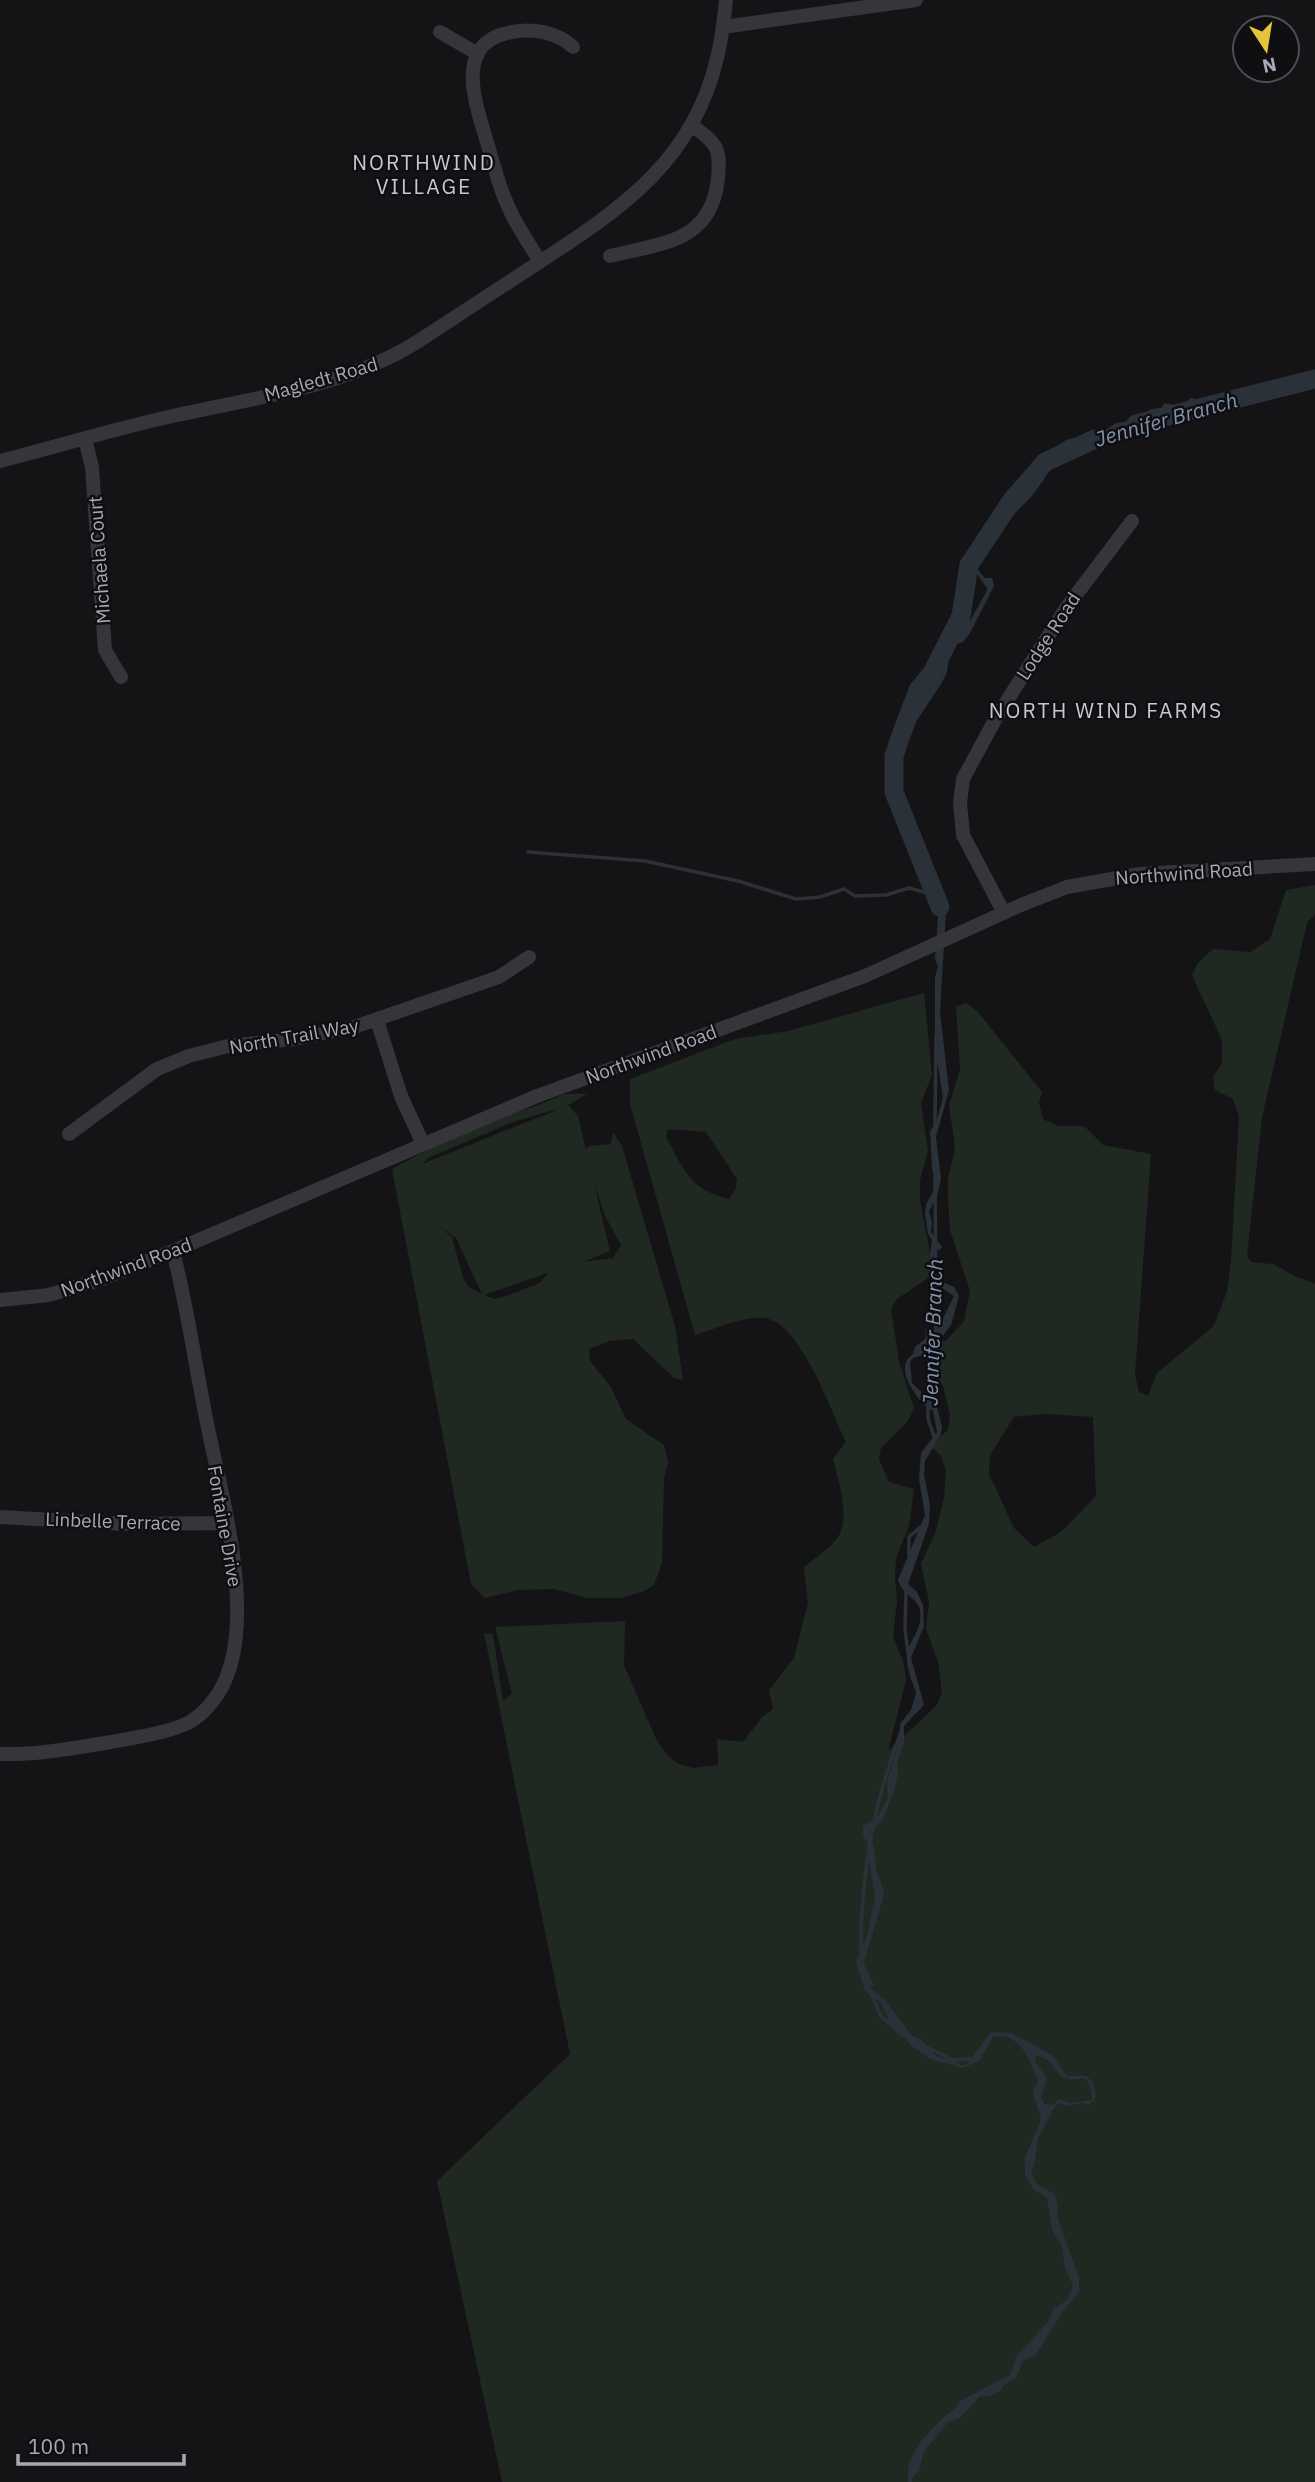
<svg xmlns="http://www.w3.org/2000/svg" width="1315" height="2482" viewBox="0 0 1315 2482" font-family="'IBM Plex Sans',sans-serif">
	<rect width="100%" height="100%" fill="#141416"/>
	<path fill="#202822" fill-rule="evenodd" d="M1315 885V914L1307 923 1262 1117 1247 1256 1251 1262 1273 1264 1295 1276 1315 1284V2482H502L437 2181 570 2054 484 1633 493 1634 503 1701 512 1694 495 1627 625 1621 624 1665 657 1741 667 1755 679 1764 693 1768 718 1765 717 1739 743 1742 763 1716 773 1709 769 1690 794 1658 808 1603 804 1567C815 1558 831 1548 838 1537 851 1517 838 1480 833 1459L846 1442C831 1412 801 1322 764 1318 742 1316 716 1329 695 1335L630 1104V1079L735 1039 788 1031 924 993 932 1075 921 1103 928 1151 920 1180V1200L934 1274 897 1299 891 1309 899 1362 914 1408 908 1421 881 1448 879 1459 889 1482 914 1489 909 1526 896 1558 895 1578 897 1601 893 1636 904 1664 906 1680 888 1751 936 1706 942 1693 938 1662 926 1629 929 1602 921 1564 936 1531 944 1498 946 1470 941 1456 930 1445 948 1430 950 1415 943 1386 928 1367 925 1329 938 1342 947 1340 964 1321 970 1291 950 1230 948 1197V1179L955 1148 949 1105 960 1070 956 1007 966 1003 978 1012 1042 1092 1039 1103 1043 1119 1058 1126H1084L1103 1145 1151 1154 1135 1375 1139 1392 1148 1396 1157 1373 1214 1326 1227 1291 1231 1261 1239 1116 1233 1099 1215 1090 1213 1077 1222 1063V1040L1192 975 1198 963 1213 949 1250 952 1270 939 1286 890ZM668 1129 706 1132 737 1179 736 1188 729 1199C689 1189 685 1171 666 1137ZM1044 1414 1093 1417 1096 1496 1061 1532 1034 1547 1014 1528 989 1474 990 1455 1014 1417Z
		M564 1094H587L568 1105 578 1116 586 1150 588 1146 611 1144 613 1132 622 1146 675 1326 683 1381 673 1377 633 1339 610 1341 589 1349 590 1361 611 1387 626 1419 664 1445 668 1462 664 1478 662 1563 654 1585 644 1591 621 1598H587L554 1589 519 1590 485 1598 471 1584 392 1169C425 1152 457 1132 491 1120 516 1112 540 1106 564 1094ZM557 1109V1110L422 1164 428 1158 513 1122ZM594 1183 605 1216 621 1245 613 1258 583 1262 610 1251ZM438 1225 456 1238 482 1294 470 1288 463 1278 452 1237ZM548 1273 540 1283 507 1296 495 1299 484 1295Z"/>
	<path fill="#2b3139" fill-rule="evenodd" d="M1301 380 1315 382V387L1248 396 1233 402 1213 404 1204 408 1175 413 1155 419 1108 441 1097 440 1083 447 1063 451 1055 460 1043 481 1031 497 981 548 976 559 977 569 985 578H992L994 586 970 633 963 642 954 645 950 651 947 672 941 684 900 746 903 764 894 799 904 817 919 836 946 911 940 1012 949 1090 936 1137 941 1179 937 1195 929 1212 932 1222 931 1232 942 1247 940 1250 935 1248 933 1258 941 1281 954 1287 959 1296 951 1325 930 1353 913 1358 910 1362 912 1383 937 1407 942 1427 941 1434 925 1461 924 1475 930 1505 929 1524 908 1584 917 1592 923 1605 924 1626 911 1658 924 1705 904 1726V1743L897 1763 898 1774 894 1792 882 1821 869 1832C875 1848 874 1850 876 1867 878 1877 883 1885 884 1895L864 1963 874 1986 870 1985 871 1989 884 1999 912 2036 920 2039 938 2057 954 2059 961 2065 967 2064 991 2032 1012 2033 1053 2056 1067 2076H1087L1093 2083 1096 2097 1089 2105 1081 2103 1067 2106 1061 2103 1057 2104C1054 2107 1039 2137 1038 2139 1036 2151 1036 2162 1031 2174L1038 2185 1055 2194 1058 2207 1057 2216 1079 2278V2292L1063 2311 1035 2356 1024 2359 1016 2378 1004 2385 1001 2390 991 2396H980L960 2418 948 2422 924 2452 919 2471 913 2477 912 2482H908C905 2457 923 2437 941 2420 948 2413 956 2410 960 2401L1010 2375 1017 2355 1048 2322 1053 2309 1067 2300 1073 2286 1065 2268 1062 2246 1052 2230 1047 2197 1034 2190 1025 2176V2158L1041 2119 1033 2092 1038 2082C1031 2062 1020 2031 993 2037L979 2061 963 2068 930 2059 912 2046 898 2031 889 2026 888 2018 881 2003 865 1991 856 1962 867 1935 875 1897 869 1859 870 1848 863 1835V1826L878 1816 888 1798 887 1783 900 1739V1724L918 1701C916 1687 906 1672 907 1657 908 1639 923 1632 920 1610 918 1598 902 1595 898 1580L925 1515 919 1479 921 1453 937 1432 933 1411C917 1402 892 1367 913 1354L915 1347 939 1327 954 1296 938 1286 930 1254 932 1240 928 1234 925 1213 926 1204 937 1185 932 1169 930 1131 936 1122 943 1098 935 1047V977L938 966 935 959 938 916 931 881 917 839 901 821 891 798 889 779 896 746 905 724 930 690 935 682 937 667 947 645 971 619 987 591V588L974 570 973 561 980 540 1011 513 1032 488 1040 466 1058 446 1066 440 1105 430 1116 423 1125 422 1152 409 1161 408 1165 403C1176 406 1181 406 1191 398L1203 402 1215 396 1233 394 1251 386 1278 385ZM1036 2056C1062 2059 1047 2085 1085 2078L1092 2090V2100L1069 2103 1060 2099 1052 2105 1045 2104 1041 2098 1047 2079 1035 2061Z"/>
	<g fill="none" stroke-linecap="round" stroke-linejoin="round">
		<path stroke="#2b3139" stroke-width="3.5" d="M528 852 645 861 738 881 796 899 820 897 844 889 855 896 886 895 909 888 935 895
			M935 1126 936 1035
			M935 1175 936 1332
			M935 1343 928 1409V1419L935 1439
			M909 1555V1537L924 1524
			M906 1590 905 1630 909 1659
			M912 1713 918 1693
			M861 1953C860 1879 874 1801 901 1732
			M871 1994 881 2016 902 2035
			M924 2046 953 2060 972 2059"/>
		<path stroke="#2b3139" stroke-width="19" d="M1136 424 1315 379
			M940 907 894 792V756L900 738 918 690 932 673 961 616 969 565 1012 500 1045 462 1095 439"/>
		<path stroke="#35353a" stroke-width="14" d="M723 27 916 0
			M440 32 478 54
			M610 256C663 243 712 242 718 178 721 146 716 143 691 125
			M540 262C529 243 516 225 508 206 498 185 493 161 486 139 475 101 453 42 512 32 533 28 557 32 573 47
			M85 439 92 467 105 650 121 677
			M0 461C59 446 117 428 177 415 258 397 345 387 417 342 458 315 500 288 541 261 623 208 694 159 717 58 722 39 724 19 726 0
			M1004 913 963 835 960 803 963 779 996 718 1066 608 1132 521
			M377 1020 401 1096 423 1144
			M69 1134 157 1069 189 1056 228 1046 294 1039 354 1027 499 977 529 957
			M0 1300 49 1295 102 1279 173 1251 537 1096 865 976 1021 905 1067 887 1140 874 1315 864
			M0 1517 126 1524 227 1523
			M0 1754C38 1755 74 1748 111 1742 136 1737 164 1734 188 1723 197 1718 206 1710 212 1702 265 1639 220 1492 206 1418 195 1363 187 1306 173 1251"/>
	</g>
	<g text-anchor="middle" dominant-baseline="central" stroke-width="5" stroke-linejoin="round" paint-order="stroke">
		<g font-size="19" fill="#a7a9b5" stroke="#0f0f11">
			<text transform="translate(321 379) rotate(-16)">Magledt Road</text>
			<text transform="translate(99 560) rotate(-94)">Michaela Court</text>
			<text transform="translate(1048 636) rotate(-57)">Lodge Road</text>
			<text transform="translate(1184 873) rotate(-4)">Northwind Road</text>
			<text transform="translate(294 1036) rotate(-10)">North Trail Way</text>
			<text transform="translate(651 1054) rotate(-20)">Northwind Road</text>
			<text transform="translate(126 1267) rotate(-20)">Northwind Road</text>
			<text transform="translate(113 1521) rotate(2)">Linbelle Terrace</text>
			<text transform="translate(225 1526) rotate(80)">Fontaine Drive</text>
		</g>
		<g font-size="21" letter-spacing="2" fill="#c7c9d1" stroke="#0f0f11">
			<text x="424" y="162">NORTHWIND<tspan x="424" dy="24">VILLAGE</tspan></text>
			<text x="1106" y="710">NORTH WIND FARMS</text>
		</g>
		<g font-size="21" font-style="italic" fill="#8092ae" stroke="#0f0f11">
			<text transform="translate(1166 419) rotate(-16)">Jennifer Branch</text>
			<text transform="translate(932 1332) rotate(-88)">Jennifer Branch</text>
		</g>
	</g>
	<g transform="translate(1266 49) rotate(168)"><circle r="33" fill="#0f0f11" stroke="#4c4d53" stroke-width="2"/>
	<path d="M0-5L12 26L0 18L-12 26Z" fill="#e6c33c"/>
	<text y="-10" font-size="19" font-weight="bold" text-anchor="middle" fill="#a7a9b5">N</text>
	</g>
	<path d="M18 2454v10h166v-10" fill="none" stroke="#a7a9b5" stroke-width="3.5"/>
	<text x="28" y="2454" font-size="21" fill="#a7a9b5" stroke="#0f0f11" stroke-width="5" paint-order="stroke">100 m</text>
</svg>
